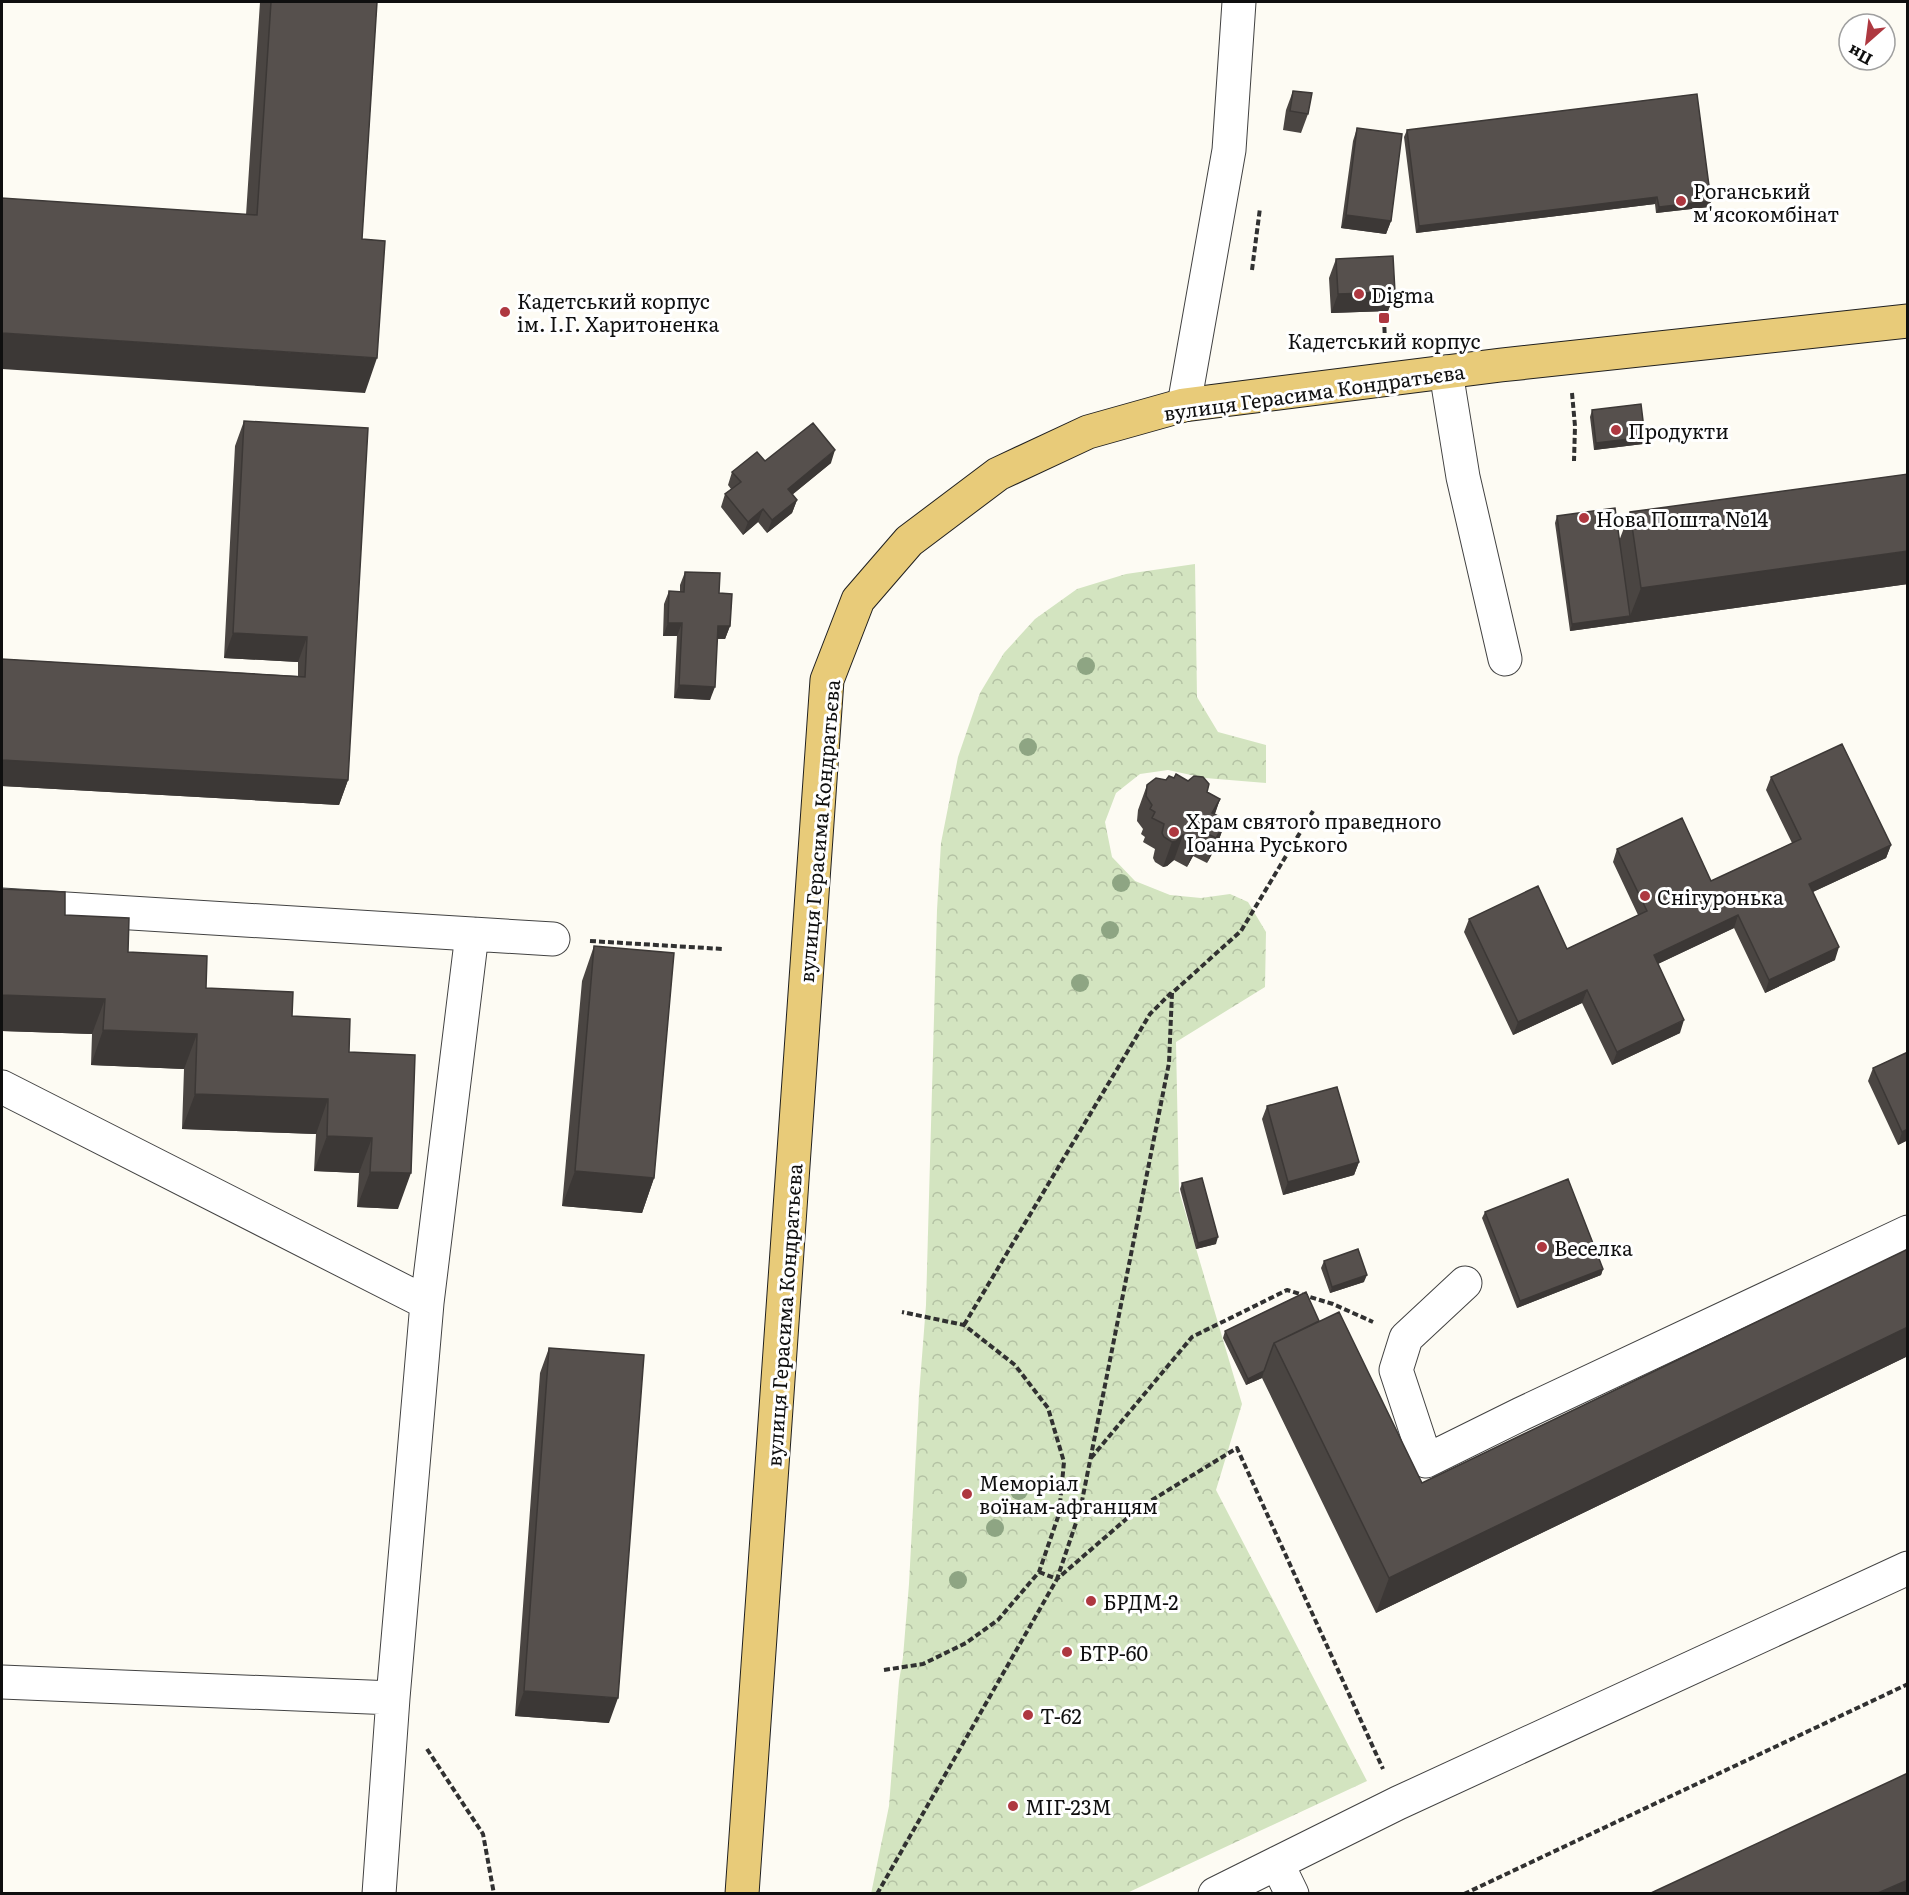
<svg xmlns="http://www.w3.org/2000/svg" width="1909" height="1895" viewBox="0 0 1909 1895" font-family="Literata,serif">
	<defs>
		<pattern id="park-crowns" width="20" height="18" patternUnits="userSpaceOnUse" patternTransform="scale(1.5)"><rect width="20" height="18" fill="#d3e4c0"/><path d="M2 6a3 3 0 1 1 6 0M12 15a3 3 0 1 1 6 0" fill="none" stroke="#b4c2a4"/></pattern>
	</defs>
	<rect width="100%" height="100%" fill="#fdfbf3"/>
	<path fill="url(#park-crowns)" d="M1195 564 1197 697 1218 732 1266 745V783L1205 778 1168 770 1140 774 1116 793 1105 822 1112 857 1135 881 1170 895 1201 898 1230 894 1248 902 1266 932 1265 987 1176 1042 1179 1191 1242 1404 1216 1490 1367 1781 1127 1893 871 1894 889 1806 899 1681 903 1657 909 1584 919 1395 926 1305 937 910 941 843 958 757 980 693 1004 653 1035 619 1077 589 1126 574Z"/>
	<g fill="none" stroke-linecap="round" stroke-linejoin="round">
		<g stroke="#424242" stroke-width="35">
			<path id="minor" d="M1446 372 1463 477 1505 659
				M1184 405 1229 150 1239 2
				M2 905 553 939
				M2 1087 427 1303 393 1698 2 1682
				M1465 1283 1406 1338 1396 1370 1426 1461 1521 1414 1908 1232
				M427 1303 472 934
				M1277 1863 1292 1894
				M379 1894 393 1698
				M1215 1894 1398 1803 1908 1568"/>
		</g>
		<g stroke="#202020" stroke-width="35">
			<path id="major" d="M742 1894 827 680 858 600 909 541 998 474 1088 432 1184 405 1501 365 1908 321"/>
		</g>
		<path stroke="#313131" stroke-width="4" stroke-dasharray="6 3" stroke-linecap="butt" d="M1252 270 1260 208
			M1384 318 1385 342
			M1572 393 1575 426 1574 461
			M590 941 723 949
			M964 1325 1150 1014 1171 993
			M1091 1458 1192 1337 1287 1290 1333 1304 1373 1322
			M1039 1572 1057 1579 1080 1511 1169 1063 1172 993 1241 931 1313 811
			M884 1670 923 1664 966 1643 998 1620 1039 1572 1059 1514 1064 1462 1048 1408 1015 1365 964 1325 902 1312
			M427 1749 483 1834 494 1894
			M877 1894 1057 1579 1139 1508 1237 1448 1383 1769
			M1464 1894 1908 1684"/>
		<use href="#minor" stroke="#fff" stroke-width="33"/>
		<use href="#major" stroke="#e8cb79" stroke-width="33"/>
	</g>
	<g fill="#8ea583">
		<circle cx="1086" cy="666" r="9"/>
		<circle cx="1028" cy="747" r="9"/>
		<circle cx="1121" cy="883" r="9"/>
		<circle cx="1110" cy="930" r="9"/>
		<circle cx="1080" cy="983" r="9"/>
		<circle cx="1019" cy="1491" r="9"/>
		<circle cx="995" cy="1528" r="9"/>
		<circle cx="958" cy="1580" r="9"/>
	</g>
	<path fill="#4a4542" d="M260 2H377L362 239 365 393 246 215Z
		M1293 91 1308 114 1301 133 1283 130 1286 110Z
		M1357 128 1391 221 1386 234 1341 228 1353 141Z
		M1407 130 1711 201 1709 207 1656 213 1655 204 1416 233 1404 137Z
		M1336 259 1395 292 1388 311 1331 313 1329 278Z
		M1592 410 1643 444 1594 450 1590 417Z
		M244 421 348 780 339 805 2 786V659L298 676V662L224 658 235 446Z
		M765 461 831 463 792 495 797 500 792 513 767 533 758 522 743 535 721 507 725 494 731 489 728 485 732 472Z
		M1630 512 1908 584 1570 631 1555 523 1557 516 1619 541Z
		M685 572 719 593 730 626 725 639H717L710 700 674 698 677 636H663L664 604 669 591H680V585Z
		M1771 777 1891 845 1886 858 1813 892 1835 960 1765 993 1734 928 1658 964 1680 1033 1612 1065 1582 1003 1513 1035 1464 932 1469 919 1567 949 1638 915 1613 862 1617 849 1711 881 1792 843 1766 790Z
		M1174 778 1207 792 1220 799 1215 814 1226 820 1217 845 1207 863 1193 856 1187 867 1174 860 1167 866 1163 867 1155 862 1153 858 1155 849 1143 842 1145 837 1141 834 1143 829 1137 821 1138 810 1147 785Z
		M2 889 65 915 128 952 206 988 292 1016 349 1052 398 1209 357 1207 359 1173 314 1171 316 1134 182 1129 184 1069 91 1065 92 1034 2 1031Z
		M594 946 654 1178 642 1213 562 1206 582 981Z
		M1908 1052V1140L1898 1145 1868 1081 1873 1068Z
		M1267 1106 1359 1162 1354 1175 1283 1195 1262 1119Z
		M1182 1183 1216 1244 1196 1249 1180 1189Z
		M1485 1212 1603 1269 1601 1275 1517 1308 1482 1218Z
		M1908 1249V1356L1376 1613 1262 1378 1246 1385 1223 1338 1225 1331 1319 1321 1422 1483Z
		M1324 1261 1364 1282 1330 1293 1321 1268Z
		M549 1348 609 1723 515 1716 540 1373Z"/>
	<path fill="#3c3836" d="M1657 197 1655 204 1416 233 1419 226Z
		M1711 201 1709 207 1656 213 1659 207Z
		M1346 215 1391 221 1386 234 1341 228Z
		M1395 292 1388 311 1331 313 1338 294Z
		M2 333 377 358 365 393 2 369Z
		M1645 437 1643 444 1594 450 1596 443Z
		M835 450 831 463 783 502 788 489Z
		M797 500 792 513 767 533 772 520Z
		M763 509 758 522 743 535 748 522Z
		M1908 551V584L1570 631 1572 624 1630 616 1641 588Z
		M668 623H682L677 636H663Z
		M718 626H730L725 639 713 638Z
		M233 633 307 637 298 662 224 658Z
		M679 685 715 687 710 700 674 698Z
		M2 760 348 780 339 805 2 786Z
		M1220 799 1211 824 1212 813Z
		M1226 820 1217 845 1207 863 1216 838Z
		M1202 831 1193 856 1187 867 1196 842Z
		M1183 835 1174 860 1167 866 1163 867 1172 842Z
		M1891 845 1886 858 1804 896 1809 884Z
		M1738 915 1734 928 1649 968 1654 955Z
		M1839 947 1835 960 1765 993 1769 980Z
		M1587 990 1582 1003 1513 1035 1518 1022Z
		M2 995 105 999 92 1034 2 1031Z
		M1684 1020 1680 1033 1612 1065 1617 1052Z
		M103 1030 197 1034 184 1069 91 1065Z
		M195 1094 328 1099 316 1134 182 1129Z
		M1908 1129V1140L1898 1145 1902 1132Z
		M327 1136 372 1138 359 1173 314 1171Z
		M1359 1162 1354 1175 1283 1195 1288 1182Z
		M575 1171 654 1178 642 1213 562 1206Z
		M370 1172 411 1173 398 1209 357 1207Z
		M1218 1237 1216 1244 1196 1249 1198 1243Z
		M1603 1269 1601 1275 1517 1308 1520 1301Z
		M1367 1275 1364 1282 1330 1293 1332 1287Z
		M1908 1327V1356L1376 1613 1389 1578Z
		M1264 1371 1262 1378 1246 1385 1248 1379Z
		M524 1691 618 1698 609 1723 515 1716Z
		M1908 1880V1893H1878Z"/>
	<path fill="#56504d" stroke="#3c3836" stroke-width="1.5" d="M271 2H377L362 239 385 241 377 358 2 333V198L257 215Z
		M1293 91 1312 93 1308 114 1290 111Z
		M1697 94 1711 201 1659 207 1657 197 1419 226 1407 130Z
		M1357 128 1402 134 1391 221 1346 215Z
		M1393 256 1395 292 1338 294 1336 259Z
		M1641 404 1645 437 1596 443 1592 410Z
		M244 421 368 428 348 780 2 760V659L305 677 307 637 233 633Z
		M813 423 835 450 788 489 797 500 772 520 763 509 748 522 725 494 741 482 732 472 757 452 765 461Z
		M1908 474V551L1641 588 1630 512Z
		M1615 508 1630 616 1572 624 1557 516Z
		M685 572 720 573 719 593 732 594 730 626H718L715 687 679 685 682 623H668L669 591 684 592Z
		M1842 744 1891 845 1809 884 1839 947 1769 980 1738 915 1654 955 1684 1020 1617 1052 1587 990 1518 1022 1469 919 1538 886 1567 949 1647 911 1617 849 1682 818 1711 881 1801 839 1771 777Z
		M1176 774 1188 781 1194 776 1203 777 1209 784 1207 792 1220 799 1212 813 1226 820 1216 838 1202 831 1196 842 1183 835 1176 841 1172 842 1164 837 1162 833 1164 824 1152 818 1155 812 1150 809 1152 805 1146 796 1147 785 1156 778 1166 780 1169 776 1174 778Z
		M2 889 65 892V915L129 918 128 952 207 956 206 988 293 992 292 1016 350 1019 349 1052 415 1055 411 1173 370 1172 372 1138 327 1136 328 1099 195 1094 197 1034 103 1030 105 999 2 995Z
		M594 946 674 953 654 1178 575 1171Z
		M1908 1052V1129L1902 1132 1873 1068Z
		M1337 1087 1359 1162 1288 1182 1267 1106Z
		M1202 1178 1218 1237 1198 1243 1182 1183Z
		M1568 1179 1603 1269 1520 1301 1485 1212Z
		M1358 1249 1367 1275 1332 1287 1324 1261Z
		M1908 1249V1327L1389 1578 1274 1343 1339 1312 1422 1483Z
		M1306 1292 1319 1321 1274 1343 1264 1371 1248 1379 1225 1331Z
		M549 1348 644 1355 618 1698 524 1691Z
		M1908 1773V1880L1878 1893H1651Z"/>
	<g fill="#ae3840" stroke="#fff" stroke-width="2">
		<circle cx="1681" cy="201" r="6"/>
		<circle cx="1359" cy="294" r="6"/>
		<circle cx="505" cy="312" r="6"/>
		<rect x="1378" y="312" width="12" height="12" rx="3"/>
		<circle cx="1616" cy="430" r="6"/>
		<circle cx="1584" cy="518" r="6"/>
		<circle cx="1174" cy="832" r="6"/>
		<circle cx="1645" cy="896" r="6"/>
		<circle cx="1542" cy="1247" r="6"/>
		<circle cx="967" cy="1494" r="6"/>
		<circle cx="1091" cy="1601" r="6"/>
		<circle cx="1067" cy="1652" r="6"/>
		<circle cx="1028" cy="1715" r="6"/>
		<circle cx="1013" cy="1806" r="6"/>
	</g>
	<g text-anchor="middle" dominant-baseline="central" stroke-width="6" stroke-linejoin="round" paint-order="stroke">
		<g font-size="20" fill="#0f0f0f" stroke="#fff" text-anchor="start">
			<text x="1693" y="190">Роганський<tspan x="1693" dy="23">м'ясокомбінат</tspan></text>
			<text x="1371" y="294">Digma</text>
			<text x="517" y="300">Кадетський корпус<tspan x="517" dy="23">ім. І.Г. Харитоненка</tspan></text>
			<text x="1384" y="340" text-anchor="middle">Кадетський корпус</text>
			<text x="1628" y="430">Продукти</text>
			<text x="1596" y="518">Нова Пошта №14</text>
			<text x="1186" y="820">Храм святого праведного<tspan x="1186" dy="23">Іоанна Руського</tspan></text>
			<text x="1657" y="896">Снігуронька</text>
			<text x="1554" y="1247">Веселка</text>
			<text x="979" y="1482">Меморіал<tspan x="979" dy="23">воїнам-афганцям</tspan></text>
			<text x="1103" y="1601">БРДМ-2</text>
			<text x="1079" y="1652">БТР-60</text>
			<text x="1040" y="1715">Т-62</text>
			<text x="1025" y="1806">МІГ-23М</text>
		</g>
		<g font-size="20" fill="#0f0f0f" stroke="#fff">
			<text transform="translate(1314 391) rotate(-8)">вулиця Герасима Кондратьєва</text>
			<text transform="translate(818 831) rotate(-85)">вулиця Герасима Кондратьєва</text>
			<text transform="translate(783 1315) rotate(-86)">вулиця Герасима Кондратьєва</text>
		</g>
	</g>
	<rect width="1909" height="1895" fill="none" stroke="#0f0f0f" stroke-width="6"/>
	<g transform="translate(1867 42) rotate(208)"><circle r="28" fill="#ffffff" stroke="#9f9f9f" stroke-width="1.5"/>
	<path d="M0-4.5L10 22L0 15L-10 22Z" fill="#ae3840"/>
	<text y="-9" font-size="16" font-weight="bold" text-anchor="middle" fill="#0f0f0f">Пн</text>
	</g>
</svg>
